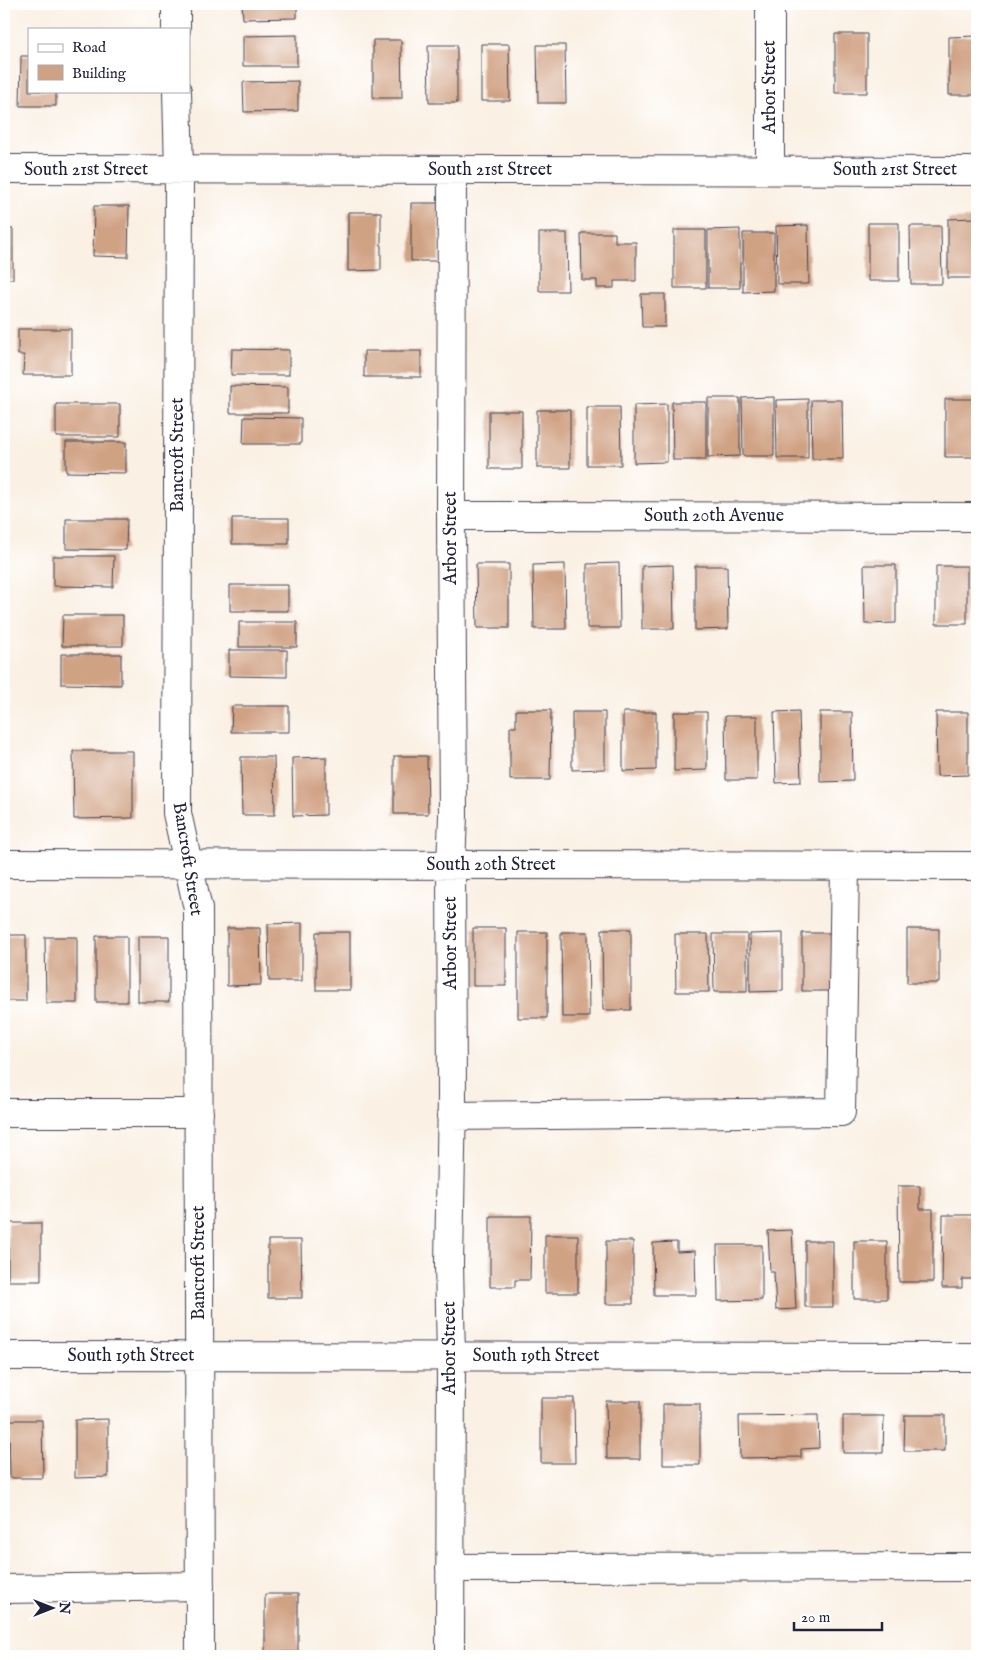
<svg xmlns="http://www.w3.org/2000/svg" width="981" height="1660" viewBox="0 0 981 1660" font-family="'IM FELL English',serif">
	<rect width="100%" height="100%" fill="#fff"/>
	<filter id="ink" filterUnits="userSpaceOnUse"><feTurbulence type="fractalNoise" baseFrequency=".02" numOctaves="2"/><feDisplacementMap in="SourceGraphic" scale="10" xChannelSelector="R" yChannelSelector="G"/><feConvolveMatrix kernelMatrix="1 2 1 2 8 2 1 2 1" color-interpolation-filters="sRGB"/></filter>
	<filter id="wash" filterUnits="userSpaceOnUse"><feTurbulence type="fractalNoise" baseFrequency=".0096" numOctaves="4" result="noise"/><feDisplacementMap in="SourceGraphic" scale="20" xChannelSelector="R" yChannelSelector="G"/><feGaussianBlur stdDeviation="1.12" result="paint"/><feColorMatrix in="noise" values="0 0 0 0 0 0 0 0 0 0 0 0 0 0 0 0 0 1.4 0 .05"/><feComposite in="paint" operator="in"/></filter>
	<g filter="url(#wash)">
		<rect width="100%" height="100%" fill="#faf0e3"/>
		<g id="blocks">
			<path fill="#d0a284" d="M242 4H297V18L243 19Z
				M835 34H867V93H835Z
				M297 35V66H243V36Z
				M977 36V95H949V37Z
				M373 40H401L402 98H373Z
				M481 44H509L510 101H481Z
				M428 45H457V103H429Z
				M537 45H565L566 103H538Z
				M21 56H29V91H56V106H20Z
				M298 81V111L244 112 243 82Z
				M411 203H439V261H411Z
				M94 206H129L128 257 93 256Z
				M348 212H381V270L348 271Z
				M975 218V278H948V219Z
				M868 223H899V281H868Z
				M808 225 809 284H777L776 226Z
				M910 226H941L942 284H911Z
				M4 229H13V279H4Z
				M740 229V288H708V230Z
				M674 230H706V288H674Z
				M539 233H567L568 291H539Z
				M581 233H615V242H636V281H614V288H597V280H582Z
				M743 233H774V291L743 292Z
				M641 294H665V327H642Z
				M18 329H71V375H23L24 355H18Z
				M232 349 289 350V375H231Z
				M364 351H421V377H364Z
				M230 386 288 387V413H230Z
				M774 397V456H743L742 398Z
				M708 398H740V456L708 457Z
				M808 399V458H777L776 400Z
				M945 399H977V457H945Z
				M811 400H842L843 459H812Z
				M672 402H706V460H673Z
				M56 404H120V437H56Z
				M667 404V462L634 463V405Z
				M587 407H620L621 465H587Z
				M537 410H570V468H537Z
				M489 411H522V469H489Z
				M244 417 301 418V444H243Z
				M66 442H126V473L66 472Z
				M232 518H289V544H232Z
				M66 519H127L126 550 66 549Z
				M53 556H114L113 587 53 586Z
				M619 563 620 628H587V564Z
				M476 564H509V628H477Z
				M565 564 566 629H534L533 565Z
				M673 565 674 629H642V566Z
				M864 565H896V623L865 624Z
				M695 566H727L728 629 695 630Z
				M936 566H967V624H936Z
				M230 585H288V611H230Z
				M63 615H123V646H62Z
				M239 622H297V647H239Z
				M229 650H287V677L229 676Z
				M61 654H121V685L61 684Z
				M232 706H289V732H231Z
				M516 710H551L550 780H510V727H516Z
				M799 711 801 782 776 783 774 712Z
				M572 712H605V769L572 770Z
				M623 712H656V770L623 771Z
				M674 712H707V770L674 771Z
				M820 712H852L853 781 820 782Z
				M936 712H968V775L937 776Z
				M725 716H757V780H726Z
				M73 751H133V818L74 819Z
				M394 756H427L428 814H394Z
				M241 757H274L275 815H242Z
				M326 757V815L293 816 292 758Z
				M302 923V981H269L268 924Z
				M227 928H260L261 985 227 986Z
				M473 928H506V986H473Z
				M602 929H631V1010H603Z
				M907 929H939V983H907Z
				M316 932H350V990H316Z
				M518 932H547V1018H518Z
				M561 932H588L589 1017H562Z
				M783 933V991L750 992V934Z
				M802 933H835V991H802Z
				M675 934H708L709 992H676Z
				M713 934H747V992H714Z
				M4 935H26V1001H4Z
				M96 936H127V1002H96Z
				M138 936H169V1002H138Z
				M45 937H77V1003H46Z
				M898 1186H920V1209H933V1282H899Z
				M943 1215H977V1279H962V1288H942Z
				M490 1216H531L530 1280H515V1287H490Z
				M8 1223H41V1281H8Z
				M792 1230 796 1309 776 1310 774 1272H770L768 1231Z
				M545 1235H578V1293H545Z
				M268 1240H301L302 1298H268Z
				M606 1241H633V1304H606Z
				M805 1241H833V1307H805Z
				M854 1241H887V1299H854Z
				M677 1242V1252L695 1251 696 1295H654L653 1243Z
				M717 1245H762V1300L718 1301Z
				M541 1398H574L575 1463H541Z
				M606 1401H640V1459H607Z
				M663 1404H700V1465H663Z
				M818 1415 819 1448 801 1449V1457L740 1458 739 1416Z
				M905 1415H945V1451H904Z
				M843 1416H884L883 1453H843Z
				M108 1419V1477L75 1478V1420Z
				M9 1420H42L43 1478H10Z
				M265 1594H298V1652H265Z"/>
		</g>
	</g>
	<g filter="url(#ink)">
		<use href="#blocks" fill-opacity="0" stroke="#424154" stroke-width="1"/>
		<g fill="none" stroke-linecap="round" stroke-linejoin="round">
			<g stroke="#424154" stroke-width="30">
				<path id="minor" d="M176 4V29
					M770 4V170
					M177 91 179 170 177 813 198 909 200 1656
					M4 169 977 171
					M451 516 977 517
					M4 864 977 866
					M4 1113H199
					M451 1116 841 1112 845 866
					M4 1356 977 1357
					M450 1568 977 1567
					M4 1589 200 1586
					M450 1656 451 1356 449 1264 452 1096 451 865 453 816 451 516 452 170"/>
			</g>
			<use href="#minor" stroke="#fff" stroke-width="28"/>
		</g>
	</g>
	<g text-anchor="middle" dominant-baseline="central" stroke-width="4" stroke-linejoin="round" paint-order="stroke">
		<g font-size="18" fill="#22223b" stroke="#fff">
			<text transform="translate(770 87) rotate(-90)">Arbor Street</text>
			<text x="86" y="170">South 21st Street</text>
			<text x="490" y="170">South 21st Street</text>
			<text x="895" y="170">South 21st Street</text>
			<text transform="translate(178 455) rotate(-90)">Bancroft Street</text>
			<text x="714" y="516">South 20th Avenue</text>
			<text transform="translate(451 538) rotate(-90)">Arbor Street</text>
			<text transform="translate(187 859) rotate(81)">Bancroft Street</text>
			<text x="491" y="865">South 20th Street</text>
			<text transform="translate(451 943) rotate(-90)">Arbor Street</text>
			<text transform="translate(199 1263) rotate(-90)">Bancroft Street</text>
			<text transform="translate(450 1348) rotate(-90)">Arbor Street</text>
			<text x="131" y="1356">South 19th Street</text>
			<text x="536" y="1356">South 19th Street</text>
		</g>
	</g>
	<rect width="981" height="1660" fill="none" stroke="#fff" stroke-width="20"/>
	<rect x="28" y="28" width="162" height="65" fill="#ffffff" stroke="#a7a7b1"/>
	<rect x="38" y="44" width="25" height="8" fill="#ffffff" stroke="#a7a7b1"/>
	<text x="72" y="52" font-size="15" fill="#22223b">Road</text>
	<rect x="38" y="65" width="25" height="15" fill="#d0a284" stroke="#a7a7b1"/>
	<text x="72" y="78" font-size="15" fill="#22223b">Building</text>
	<g transform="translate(52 1608) rotate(90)" stroke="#ffffff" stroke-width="4" paint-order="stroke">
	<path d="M0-4L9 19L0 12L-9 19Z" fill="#22223b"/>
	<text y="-8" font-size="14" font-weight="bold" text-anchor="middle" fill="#22223b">N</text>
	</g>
	<path d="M794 1622v8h88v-8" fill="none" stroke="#22223b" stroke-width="2.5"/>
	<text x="801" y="1622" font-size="15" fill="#22223b" stroke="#ffffff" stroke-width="4" paint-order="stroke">20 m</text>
</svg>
